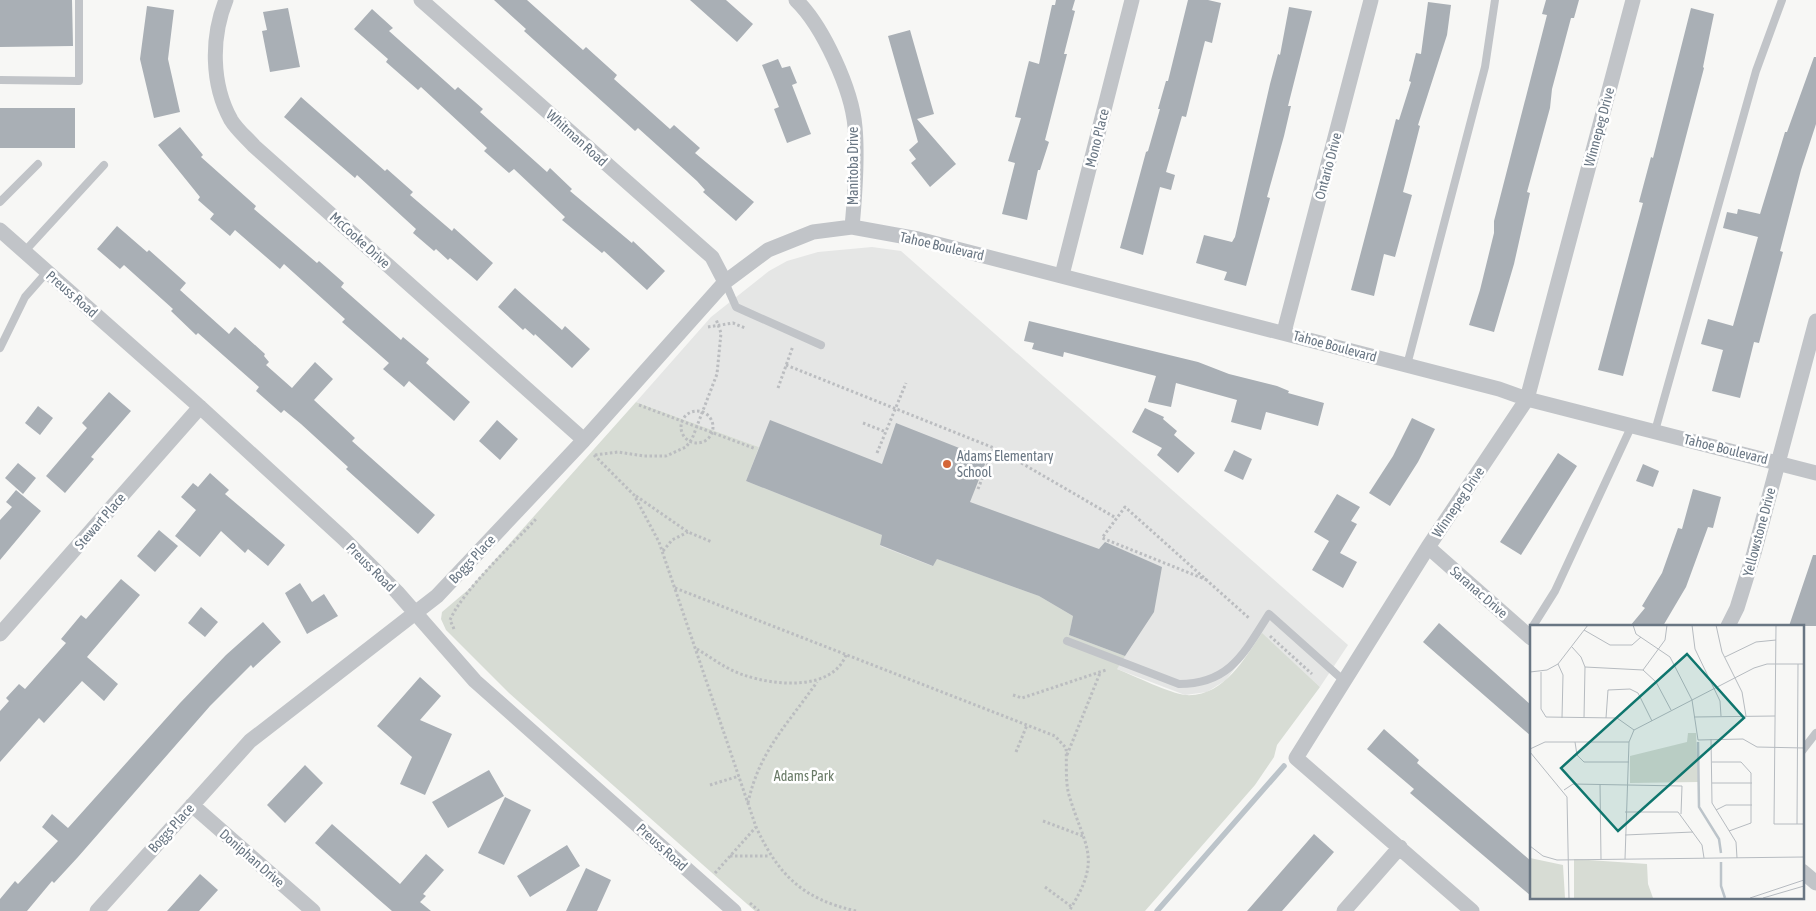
<svg xmlns="http://www.w3.org/2000/svg" width="1816" height="911" viewBox="0 0 1816 911" font-family="'Asap Condensed',sans-serif">
	<rect width="100%" height="100%" fill="#f7f7f5"/>
	<path fill="#e5e6e5" d="M872 247 901 251 1348 645 1320 687 1262 634 1226 680 1207 692 1185 695 1117 669 696 590 759 447 636 402 711 317 769 271 787 261 818 252Z"/>
	<path fill="#d7dcd4" d="M636 402 759 447 746 481 882 535 880 546 932 566 937 559 1039 596 1073 616 1069 635 1125 656 1117 669C1132 675 1172 694 1185 695 1223 698 1244 659 1262 633L1320 687 1277 745 1274 757 1255 785 1145 911H755L509 693 446 630 441 619 442 612 469 589Z"/>
	<g fill="none" stroke-linecap="round" stroke-linejoin="round">
		<path stroke="#bcc4ca" stroke-width="5.5" d="M1157 911 1284 766"/>
	</g>
	<path fill="#a9afb5" d="M0 0H72L73 46 0 47Z
		M494 0H527L583 50 586 47 617 75 614 79 670 129 674 125 700 148 695 153 754 202 736 221 703 192 705 190 697 181 638 128 635 131 524 31 526 29Z
		M690 0H726L753 24 737 42Z
		M1056 0H1075L1072 10 1075 11 1064 54H1067L1045 140 1049 142 1040 170H1038L1027 220 1002 214 1015 163 1008 161 1021 118 1015 117 1029 61 1039 64 1052 5H1055Z
		M1188 0H1208L1221 3 1212 43 1205 41 1186 117 1182 116 1166 172 1175 175 1171 190 1160 187 1143 255 1120 248 1146 152 1148 151 1160 109H1158L1166 81H1168Z
		M1546 0H1579L1574 18H1571L1552 89 1550 108 1527 192 1530 193 1514 264 1494 332 1469 325 1480 290 1494 233V221L1547 15 1542 14Z
		M1428 2 1451 5 1447 35 1418 125 1420 126 1403 192 1412 195 1395 257 1384 254 1374 296 1351 290 1396 119 1399 120 1411 82 1409 81 1416 53 1421 54Z
		M147 6 174 10 168 59 180 112 154 118 140 59Z
		M1289 7 1312 11 1288 106H1291L1284 136 1267 197 1270 198 1246 286 1224 280 1227 272 1196 263 1204 235 1232 242 1235 237 1270 84 1278 54 1280 55Z
		M288 8 300 67 270 72 262 31 267 30 263 12Z
		M1691 8 1714 14 1703 67 1704 68 1623 376 1598 370 1643 203 1639 202 1651 157 1653 158Z
		M372 9 393 28 389 31 455 90 458 87 483 109 480 112 547 172 550 168 572 189 570 191 632 243 633 241 665 271 647 290 604 251 602 253 562 220 565 217 514 169 509 173 484 151 487 148 421 87 418 90 386 62 388 59 354 29Z
		M910 30 934 114 917 119 956 164 930 187 911 163 916 159 909 150 918 142 888 36Z
		M1814 57H1816V124L1801 170 1780 251 1783 252 1759 343 1754 342 1740 398 1712 391 1723 350 1701 344 1708 319 1733 326 1758 237 1723 228 1727 212 1737 214 1738 209 1760 214 1785 132H1787Z
		M778 59 782 68 790 66 797 83 792 85 811 134 787 143 774 109 779 107 762 65Z
		M301 97 385 171 387 169 413 192 410 195 452 231 454 228 493 263 477 281 450 258 448 260 436 249 434 251 413 233 416 229 357 175 355 178 284 117Z
		M0 108H75V148H0Z
		M180 127 203 155 201 157 256 206 254 209 317 263 319 261 344 283 341 287 401 340 403 337 429 359 426 363 470 402 454 421 409 381 404 387 383 369 389 363 342 322 345 319 284 264 280 269 235 230 230 236 210 219 214 214 198 200 200 197 158 145Z
		M117 226 147 252 149 250 186 283 180 290 229 334 235 327 265 354 264 356 269 362 266 365 292 388 315 362 333 379 314 400 355 438 352 441 435 515 418 534 346 469 348 467 301 424 284 410 281 413 256 391 259 387 198 333 196 335 171 311 173 309 124 265 120 269 97 249Z
		M515 288 562 330 565 326 590 349 572 368 535 334 534 336 525 328 523 330 498 307Z
		M1029 321 1198 362 1229 374 1277 386 1289 391 1288 393 1324 403 1318 426 1266 412 1261 430 1231 422 1237 400 1176 383 1171 407 1148 402 1156 376 1064 352 1063 357 1032 349 1034 343 1024 341Z
		M109 392 131 411 91 457 94 459 65 493 46 476 87 428 82 423Z
		M38 406 53 418 40 435 25 423Z
		M1145 408 1164 417 1163 419 1177 431 1174 435 1195 453 1178 473 1157 455 1162 448 1132 432Z
		M1412 418 1435 429 1418 462 1390 506 1369 493 1393 456Z
		M497 420 518 439 500 460 479 441Z
		M770 420 882 464 896 423 987 459 970 502 1099 549 1105 542 1162 567 1154 612 1125 656 1069 635 1073 616 1039 596 937 559 933 566 880 545 882 535 746 481Z
		M1234 450 1252 459 1243 480 1224 471Z
		M1558 453 1577 466 1521 555 1500 542Z
		M18 463 36 478 23 494 5 478Z
		M1643 464 1659 471 1653 487 1636 481Z
		M210 473 229 490 225 494 285 545 268 566 248 549 245 553 221 531 200 557 175 536 196 510 181 497 193 483 198 487Z
		M1693 489 1721 497 1713 528 1708 527 1686 587 1663 626H1630L1645 608 1642 606 1662 573 1678 528 1682 529Z
		M16 490 41 511 0 560V520L12 507 6 502Z
		M1337 494 1360 507 1351 521 1357 524 1340 553 1357 562 1343 588 1312 570 1329 541 1314 532Z
		M159 530 178 546 155 572 137 556Z
		M1813 555H1816V626H1789Z
		M121 579 140 595 87 657 118 684 104 701 82 681 44 723 39 718 0 762V711L9 701 6 698 19 684 25 689 66 643 61 639 81 615 86 619Z
		M300 583 312 602 324 594 338 616 307 634 285 593Z
		M201 607 218 622 205 637 188 623Z
		M263 622 281 642 253 668 251 665 210 706 78 857 54 883 52 881 27 911H0V899L15 881 18 884 58 841 42 827 52 814 68 828 180 703 226 655Z
		M1439 623 1531 705V736L1423 642Z
		M420 677 441 696 420 720 452 734 425 795 400 784 412 757 377 726Z
		M1384 729 1419 760 1417 763 1531 861V896L1410 793 1414 789 1367 749Z
		M305 765 323 783 285 823 267 805Z
		M489 770 504 796 448 828 432 802Z
		M505 797 531 810 504 865 478 853Z
		M332 824 400 884 426 854 444 870 423 894 426 896 420 902 431 911H392L377 898 315 843Z
		M1314 834 1334 852 1282 911H1247Z
		M567 845 580 866 530 897 517 876Z
		M586 868 611 880 597 911H566Z
		M200 874 218 890 199 911H167Z"/>
	<g fill="none" stroke-linecap="round" stroke-linejoin="round">
		<path stroke="#bbbdc0" stroke-width="3" stroke-dasharray="2.5 2.5" stroke-linecap="butt" d="M708 327 733 323 745 328
			M786 365 999 450 1116 518
			M778 388 793 346
			M639 405 756 449
			M681 427a16 16 0 1 1 32 0a16 16 0 1 1-32 0Z
			M863 423 886 432
			M877 453 906 383
			M594 455 634 495 659 542 756 827C779 876 803 899 856 911
			M595 455 618 452 644 456H666L686 447 692 439 717 374 721 333 716 319
			M978 489 994 448
			M636 496 688 532 712 542
			M663 551 672 540 688 532
			M1207 580 1102 538 1125 507 1250 619
			M675 588 1055 736 1066 748C1067 763 1065 781 1069 795 1085 849 1103 857 1069 911
			M454 629 450 620C463 590 514 543 537 518
			M1270 636 1312 674
			M697 649C712 658 727 670 744 675 775 686 832 691 846 655
			M1013 695 1022 698 1106 670
			M1016 752 1027 725
			M1067 755 1100 673
			M710 785 739 776
			M748 803C759 751 788 724 817 682
			M1043 821 1083 836
			M730 856H770
			M715 873 756 827
			M1045 887 1072 907
			M750 903 759 911"/>
		<path stroke="#c1c4c8" stroke-width="8" d="M0 80 79 81V0
			M0 202 38 164
			M24 252 104 165
			M725 282 736 307 821 345
			M0 348 25 297 47 272
			M1407 365 1485 67 1495 0
			M1655 431 1756 71 1782 0
			M1533 626 1555 591 1632 425
			M1067 641 1179 684C1230 684 1244 653 1269 614L1343 680
			M1802 751 1816 733"/>
		<path stroke="#c1c4c8" stroke-width="15" d="M226 0C211 37 211 84 231 120 237 130 247 138 254 146L584 440
			M421 0 712 257 725 282
			M796 0C823 26 852 90 855 127 858 159 855 195 852 227
			M0 230 200 407 344 539 397 592 475 681 734 911
			M1062 275 1132 0
			M1284 332 1371 0
			M1428 547 1531 638
			M1728 626 1737 608 1754 553 1816 321
			M0 634 200 407
			M192 805 313 911
			M1802 871 1816 883
			M97 911 250 741 437 596 584 440 725 282 768 250 813 232 852 227 918 239 1499 389 1527 399 1816 473
			M1344 911 1400 847
			M1472 911 1296 758 1428 547 1527 399 1633 0"/>
	</g>
	<circle fill="#d46638" stroke="#fff" stroke-width="2" cx="947" cy="464" r="5"/>
	<g text-anchor="middle" dominant-baseline="central" stroke-width="5" stroke-linejoin="round" paint-order="stroke">
		<g font-size="14" fill="#697683" stroke="#fff">
			<text transform="translate(1599 127) rotate(-75)">Winnepeg Drive</text>
			<text transform="translate(577 138) rotate(42)">Whitman Road</text>
			<text transform="translate(1097 138) rotate(-76)">Mono Place</text>
			<text transform="translate(853 166) rotate(-90)">Manitoba Drive</text>
			<text transform="translate(1328 166) rotate(-75)">Ontario Drive</text>
			<text transform="translate(360 240) rotate(42)">McCooke Drive</text>
			<text transform="translate(942 246) rotate(13)">Tahoe Boulevard</text>
			<text transform="translate(72 294) rotate(41)">Preuss Road</text>
			<text transform="translate(1335 346) rotate(15)">Tahoe Boulevard</text>
			<text transform="translate(1726 449) rotate(14)">Tahoe Boulevard</text>
			<text transform="translate(1458 502) rotate(-56)">Winnepeg Drive</text>
			<text transform="translate(100 521) rotate(-49)">Stewart Place</text>
			<text transform="translate(1759 532) rotate(-75)">Yellowstone Drive</text>
			<text transform="translate(472 559) rotate(-47)">Boggs Place</text>
			<text transform="translate(371 567) rotate(45)">Preuss Road</text>
			<text transform="translate(1479 592) rotate(41)">Saranac Drive</text>
			<text transform="translate(171 828) rotate(-48)">Boggs Place</text>
			<text transform="translate(662 847) rotate(42)">Preuss Road</text>
			<text transform="translate(252 858) rotate(41)">Doniphan Drive</text>
		</g>
		<g font-size="14" fill="#697683" stroke="#fff" text-anchor="start">
			<text x="957" y="456">Adams Elementary<tspan x="957" dy="16">School</tspan></text>
		</g>
		<g font-size="14" fill="#6a7b67" stroke="#fff">
			<text x="804" y="776">Adams Park</text>
		</g>
	</g>
	<g transform="translate(1530 625)">
		<rect width="274" height="274" fill="#f7f7f5"/>
		<path d="M158 108H166L168 157 100 158V131L157 117ZM0 233 33 240 35 273H0ZM44 234 117 239 118 259 123 273H44Z" fill="#d7dcd4"/>
		<path fill="none" stroke="#bcc4ca" stroke-width="2.5" d="M168 117 169 182 189 214 191 228M191 237V261L195 273"/>
		<path fill="none" stroke="#b6bbc0" stroke-width="1" d="M103 0 106 9 140 32 162 75 168 115 213 114 227 122 274 123M162 0 165 24 190 76 191 91M186 0 192 27 212 67 216 91M246 0 244 199H274M54 5 80 20H102L111 12M42 22 51 32 55 42 54 93M195 32 226 17 246 15M28 39 33 50 32 93M55 42 113 45 126 57 141 85M113 45 135 15 137 0M0 47 17 45 28 39 58 0M11 47V84L16 92 87 93 104 105M164 92 245 91M76 93 78 65 100 64 108 68 122 96M181 114 182 178 206 217 207 233M45 117 47 130 54 137H99M0 124 15 117H99M0 127 37 172 39 273M182 137H211L221 148V198L199 206M182 158H222M70 159 71 234M34 165 43 159 152 161 151 189M186 185 196 180H222M95 187H148L172 220 174 233M267 199 268 39M95 210 163 207M0 221 13 231 27 235 274 232M95 234 99 117 104 105 224 43 237 39H274M220 273 274 255M233 273 274 261"/>
		<path fill="#0f766e" fill-opacity="0.15" stroke="#0f766e" stroke-width="2.5" d="M157 29 214 93 88 206 31 143Z"/>
		<rect width="274" height="274" fill="none" stroke="#697683" stroke-width="2.5"/>
	</g>
</svg>
